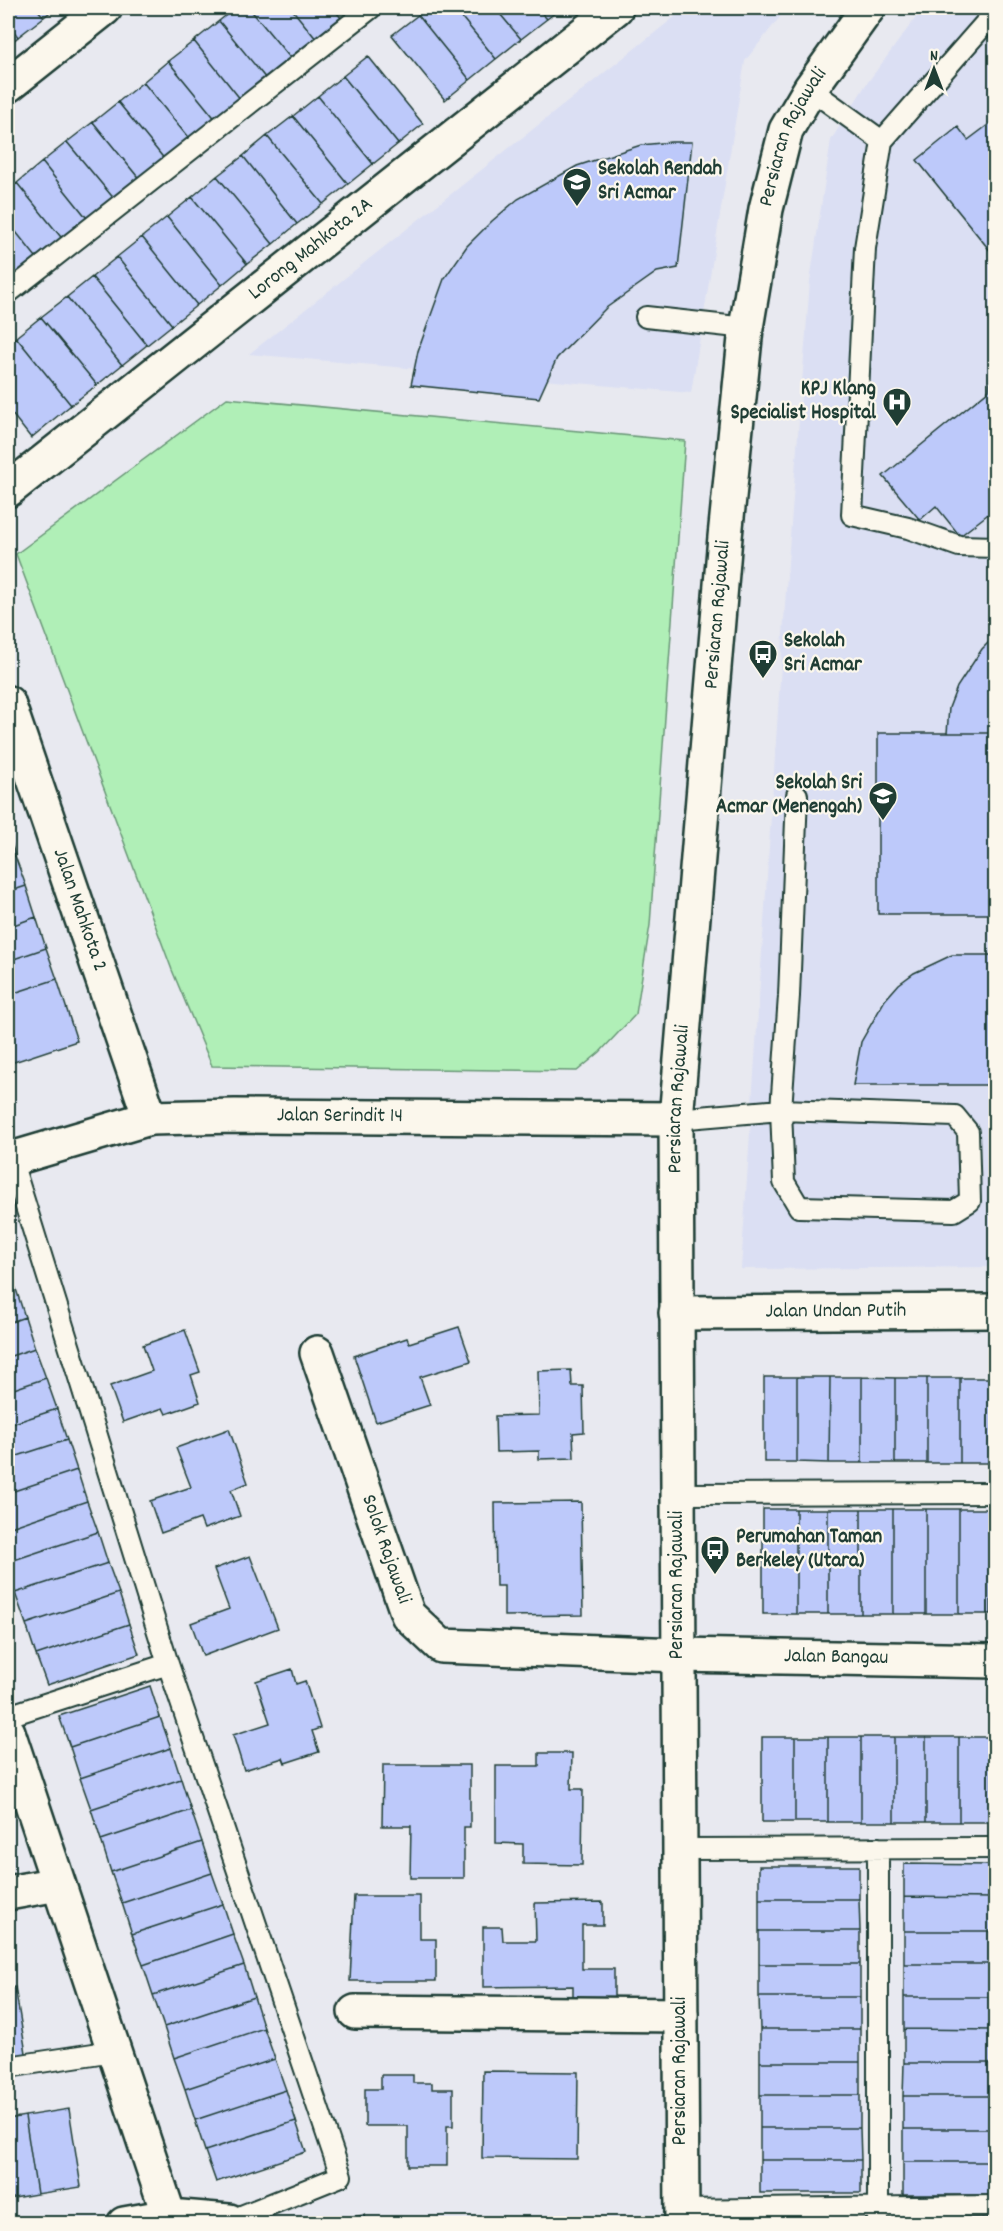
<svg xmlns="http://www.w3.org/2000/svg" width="1003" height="2231" viewBox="0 0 1003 2231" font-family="Dekko,sans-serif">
	<rect width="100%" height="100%" fill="#e8e9f0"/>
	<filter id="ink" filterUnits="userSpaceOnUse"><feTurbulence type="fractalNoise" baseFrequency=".0167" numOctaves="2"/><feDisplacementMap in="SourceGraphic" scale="12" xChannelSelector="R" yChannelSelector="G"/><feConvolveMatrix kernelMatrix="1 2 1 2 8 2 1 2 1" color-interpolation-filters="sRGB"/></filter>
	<g filter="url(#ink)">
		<path fill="#dbdff3" d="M686 8H787L745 61 691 393 249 354Z
			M923 8H995V1267L741 1269 787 575 810 281 831 140 865 86Z"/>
		<path fill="#b0efb7" stroke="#689676" stroke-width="1.5" d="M227 398 685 441 650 925 636 1014 600 1052 577 1071 212 1066 172 970 16 554Z"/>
		<path fill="#bdc9fa" stroke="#1f3d34" stroke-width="1.5" d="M8 8H36L44 17 18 37 8 23Z
			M36 8H55L44 17Z
			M235 8H249L296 65 271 85 219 21Z
			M249 8H291L321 45 296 65Z
			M291 8H333L346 24 321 45Z
			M428 8H454L496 59 470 80 418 15Z
			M454 8H495L521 39 496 59Z
			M495 8H537L547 19 521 39Z
			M537 8H561L547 19Z
			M418 15 470 80 445 100 392 35Z
			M219 21 271 85 245 105 194 41Z
			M8 23 18 37 8 45Z
			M194 41 245 105 221 126 168 61Z
			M368 56 423 124 398 144 343 76Z
			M168 61 221 126 195 146 143 82Z
			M343 76 398 144 373 164 318 96Z
			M143 82 195 146 170 166 118 102Z
			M318 96 373 164 348 184 293 116Z
			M118 102 170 166 145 186 93 122Z
			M293 116 348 184 323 204 267 136Z
			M996 119V258L917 160 958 127 968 140Z
			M93 122 145 186 120 206 67 142Z
			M267 136 323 204 297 224 243 156Z
			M67 142 120 206 94 227 42 162Z
			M671 142H692L678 268 657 272 606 308 557 358 539 398 411 385 418 351 444 279 467 246 492 221 518 199 577 166 641 145Z
			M243 156 297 224 273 244 217 176Z
			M42 162 94 227 69 247 17 183Z
			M217 176 273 244 247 264 192 197Z
			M17 183 69 247 44 267 8 222V190Z
			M192 197 247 264 222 285 167 217Z
			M167 217 222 285 197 305 142 237Z
			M8 222 44 267 19 287 8 273Z
			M142 237 197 305 172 325 117 257Z
			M117 257 172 325 147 345 92 277Z
			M92 277 147 345 122 365 67 297Z
			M67 297 122 365 97 385 41 317Z
			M41 317 97 385 71 405 16 337Z
			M996 325V508L960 536 936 506 920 520 883 476 989 390Z
			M16 337 71 405 31 438 8 409V344Z
			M996 635V733H947L949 708 957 687 982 649Z
			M878 733H996V914H878Z
			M8 832 15 856 8 858Z
			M15 856 26 886 8 892V858Z
			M26 886 36 917 8 927V892Z
			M36 917 46 948 8 961V927Z
			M46 948 57 979 8 995V961Z
			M952 955H996V1085H853L861 1042 885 1000 899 984 914 973Z
			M57 979 77 1041 8 1064V995Z
			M8 1264 15 1286 8 1288Z
			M15 1286 25 1317 8 1323V1288Z
			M25 1317 35 1348 8 1357V1323Z
			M459 1327 471 1361 420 1377 430 1405 376 1422 354 1356 407 1338 409 1343Z
			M185 1330 200 1372 191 1375 200 1402 166 1414 163 1408 123 1422 110 1386 152 1371 143 1345Z
			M35 1348 46 1378 8 1391V1357Z
			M571 1370 572 1386H583L584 1432 573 1433 574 1458 539 1459V1451L496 1452 495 1416 539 1415 538 1371Z
			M764 1377H797V1462H764Z
			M797 1377H830L829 1463 797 1462Z
			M830 1377H862V1463H829Z
			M862 1377 895 1378V1463H862Z
			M46 1378 57 1409 8 1425V1391Z
			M895 1378H927V1463H895Z
			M927 1378H960V1463H927Z
			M960 1378H993L992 1463H960Z
			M993 1378H996V1463H992Z
			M57 1409 67 1440 8 1459V1425Z
			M229 1429 248 1483 231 1490 240 1516 204 1529 200 1519 161 1533 150 1501 191 1487 176 1448Z
			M67 1440 77 1470 8 1493V1459Z
			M77 1470 87 1501 8 1528V1493Z
			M87 1501 98 1532 8 1562V1528Z
			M581 1502 583 1615 504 1616V1586H496L495 1503Z
			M763 1509H796V1614H763Z
			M796 1509H828V1614H796Z
			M828 1509H861V1614H828Z
			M861 1509H893V1614H861Z
			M893 1509H926V1614H893Z
			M926 1509H959V1614H926Z
			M959 1509H991V1614H959Z
			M991 1509H996V1614H991Z
			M98 1532 108 1563 15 1593 8 1562Z
			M250 1556 278 1628 203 1656 191 1623 229 1609 214 1569Z
			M108 1563 119 1593 26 1624 15 1593Z
			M119 1593 129 1624 36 1655 26 1624Z
			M129 1624 139 1654 47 1685 36 1655Z
			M292 1669 296 1684 305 1681 320 1728 312 1731 319 1752 285 1763 283 1758 244 1770 233 1735 270 1723 256 1681Z
			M150 1686 160 1717 70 1747 59 1716Z
			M160 1717 171 1748 80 1778 70 1747Z
			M762 1737H795V1822H762Z
			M795 1737H828V1822H795Z
			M828 1737H861V1822H828Z
			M861 1737H894V1822H861Z
			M894 1737H926V1822H894Z
			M926 1737H959V1822H926Z
			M959 1737H992V1822H959Z
			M171 1748 181 1779 91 1809 80 1778Z
			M539 1753H572L571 1789H583L582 1865 523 1864V1844L496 1843V1766H539Z
			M383 1765H470V1827H464V1878H410L411 1826H382Z
			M181 1779 191 1810 101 1840 91 1809Z
			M191 1810 202 1842 111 1872 101 1840Z
			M202 1842 212 1873 122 1903 111 1872Z
			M904 1864 994 1865V1898L904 1897Z
			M759 1866H859V1899H759Z
			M212 1873 223 1904 132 1934 122 1903Z
			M354 1896H420V1939H436V1981H350Z
			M904 1897 994 1898V1931H904Z
			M759 1899H859L860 1931H759Z
			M603 1902V1925H582V1969H614V2001L573 2002V1986L483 1987V1927H502L503 1941H536L535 1903Z
			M223 1904 233 1934 143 1965 132 1934Z
			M759 1931H860V1964H759Z
			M904 1931H994V1964H904Z
			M233 1934 244 1965 153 1995 143 1965Z
			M759 1964H860V1997H759Z
			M904 1964H994V1997H904Z
			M244 1965 254 1997 164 2027 153 1995Z
			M15 1987 27 2059 8 2062V1988Z
			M254 1997 264 2028 174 2058 164 2027Z
			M759 1997H860V2029H760Z
			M904 1997H994V2030L904 2029Z
			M264 2028 275 2059 185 2089 174 2058Z
			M760 2029H860V2062H760Z
			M904 2029 994 2030V2063H904Z
			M275 2059 286 2090 195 2120 185 2089Z
			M760 2062H860V2095H760Z
			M904 2063H994V2096H903Z
			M483 2071 578 2072 577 2159 482 2158Z
			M381 2075H413V2083H432V2089H453V2126H447V2166H408V2126H365V2089H381Z
			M286 2090 296 2121 205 2151 195 2120Z
			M760 2095H860V2128H760Z
			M903 2096H994L993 2129H903Z
			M69 2109 81 2187 37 2194 25 2116Z
			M25 2116 37 2194 8 2199V2119Z
			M296 2121 306 2152 216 2182 205 2151Z
			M760 2128H860L861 2160H760Z
			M903 2129H993V2162H903Z
			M760 2160H861V2193H760Z
			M903 2162H993V2195H903Z
			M364 2215 365 2224H333V2221Z
			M759 2220H862V2224H759Z
			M888 2220H992V2224H888Z"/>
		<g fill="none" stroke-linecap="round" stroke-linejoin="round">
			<g stroke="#1f3d34" stroke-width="24">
				<path id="lane" d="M996 11 882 141 865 248 852 515 908 528 959 546 996 547
					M810 89 882 141
					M8 293 371 8
					M646 317 746 328
					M676 1119 781 1110 955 1116 968 1132 970 1201 954 1211 799 1207 784 1182 781 1110 789 996 797 795
					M8 1149 168 1664 341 2176 229 2221
					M678 1494 996 1493
					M8 1716 168 1664
					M680 1849 996 1848
					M8 2067 113 2051
					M682 2210 996 2206
					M878 2224V1848"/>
			</g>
			<g stroke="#1f3d34" stroke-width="38">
				<g id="street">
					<path d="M8 85 105 8"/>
					<path id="s1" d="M8 490 616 8"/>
					<path id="s2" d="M8 703 150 1118"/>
					<path id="s3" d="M8 1160 150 1118 235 1116 676 1119"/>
					<path id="s4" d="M676 1313 996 1311"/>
					<path id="s5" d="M317 1353 408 1615 441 1646 679 1655 996 1661"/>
					<path d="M8 1732 169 2216"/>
					<path d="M8 1893 58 1884"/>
					<path d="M355 2012 681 2015"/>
					<path d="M124 2224 169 2216 229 2221V2224"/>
				</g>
			</g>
			<g stroke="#1f3d34" stroke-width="38">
				<g id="secondary">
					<path id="s6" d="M682 2224 676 1119 725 537 746 328 766 209 786 130 810 89 868 8"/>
				</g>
			</g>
			<use href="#lane" stroke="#fbf7ec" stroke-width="20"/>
			<use href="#street" stroke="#fbf7ec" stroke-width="33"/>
			<use href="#secondary" stroke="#fbf7ec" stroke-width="33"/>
		</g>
	</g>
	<defs>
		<g id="school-pin" transform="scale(1.5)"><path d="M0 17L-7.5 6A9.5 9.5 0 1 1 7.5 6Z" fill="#1f3d34" stroke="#fbf7ec"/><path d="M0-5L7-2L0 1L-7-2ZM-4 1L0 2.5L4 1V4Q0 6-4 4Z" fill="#fff"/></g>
		<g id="hospital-pin" transform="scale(1.5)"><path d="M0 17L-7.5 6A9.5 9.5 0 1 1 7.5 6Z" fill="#1f3d34" stroke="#fbf7ec"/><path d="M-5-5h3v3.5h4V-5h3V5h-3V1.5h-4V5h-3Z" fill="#fff"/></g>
		<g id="bus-pin" transform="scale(1.5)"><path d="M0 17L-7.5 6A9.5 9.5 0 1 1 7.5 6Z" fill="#1f3d34" stroke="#fbf7ec"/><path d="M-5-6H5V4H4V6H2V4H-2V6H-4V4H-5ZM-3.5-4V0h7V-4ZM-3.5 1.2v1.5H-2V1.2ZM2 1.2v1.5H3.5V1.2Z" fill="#fff"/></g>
	</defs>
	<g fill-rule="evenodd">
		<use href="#school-pin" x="577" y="182"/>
		<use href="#hospital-pin" x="897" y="402"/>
		<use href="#bus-pin" x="763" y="654"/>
		<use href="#school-pin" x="883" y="796"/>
		<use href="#bus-pin" x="715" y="1550"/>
	</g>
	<g text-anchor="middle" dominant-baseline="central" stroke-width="4.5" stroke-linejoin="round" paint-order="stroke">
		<g font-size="21" fill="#1f3d34" stroke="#fbf7ec">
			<text stroke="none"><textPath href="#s6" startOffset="2097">Persiaran Rajawali</textPath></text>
			<text stroke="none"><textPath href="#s1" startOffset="387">Lorong Mahkota 2A</textPath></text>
			<text stroke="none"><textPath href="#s6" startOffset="1611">Persiaran Rajawali</textPath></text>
			<text stroke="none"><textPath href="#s2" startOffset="219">Jalan Mahkota 2</textPath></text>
			<text stroke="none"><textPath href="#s6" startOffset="1125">Persiaran Rajawali</textPath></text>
			<text stroke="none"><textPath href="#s3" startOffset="338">Jalan Serindit 14</textPath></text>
			<text stroke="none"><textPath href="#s4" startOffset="160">Jalan Undan Putih</textPath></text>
			<text stroke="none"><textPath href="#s5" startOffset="208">Solok Rajawali</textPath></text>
			<text transform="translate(678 1585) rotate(-90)">Persiaran Rajawali</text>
			<text stroke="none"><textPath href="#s5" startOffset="718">Jalan Bangau</textPath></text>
			<text transform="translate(681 2071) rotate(-90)">Persiaran Rajawali</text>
		</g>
		<g font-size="21" font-weight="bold" fill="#1f3d34" stroke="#fbf7ec" text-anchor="start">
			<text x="598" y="170">Sekolah Rendah<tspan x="598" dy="24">Sri Acmar</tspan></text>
			<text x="876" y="390" text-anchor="end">KPJ Klang<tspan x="876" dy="24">Specialist Hospital</tspan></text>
			<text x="784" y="642">Sekolah<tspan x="784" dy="24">Sri Acmar</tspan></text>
			<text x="862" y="784" text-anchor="end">Sekolah Sri<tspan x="862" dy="24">Acmar (Menengah)</tspan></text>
			<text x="736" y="1538">Perumahan Taman<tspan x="736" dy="24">Berkeley (Utara)</tspan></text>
		</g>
	</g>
	<rect width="1003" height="2231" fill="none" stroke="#fbf7ec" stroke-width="30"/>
	<rect x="15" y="15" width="973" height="2201" fill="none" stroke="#1f3d34" stroke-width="2" filter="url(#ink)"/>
	<g transform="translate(934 69)" stroke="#fbf7ec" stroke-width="4.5" paint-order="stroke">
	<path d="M0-4.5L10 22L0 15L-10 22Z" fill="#1f3d34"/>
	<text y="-9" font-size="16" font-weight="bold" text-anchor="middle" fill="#1f3d34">N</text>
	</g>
</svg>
